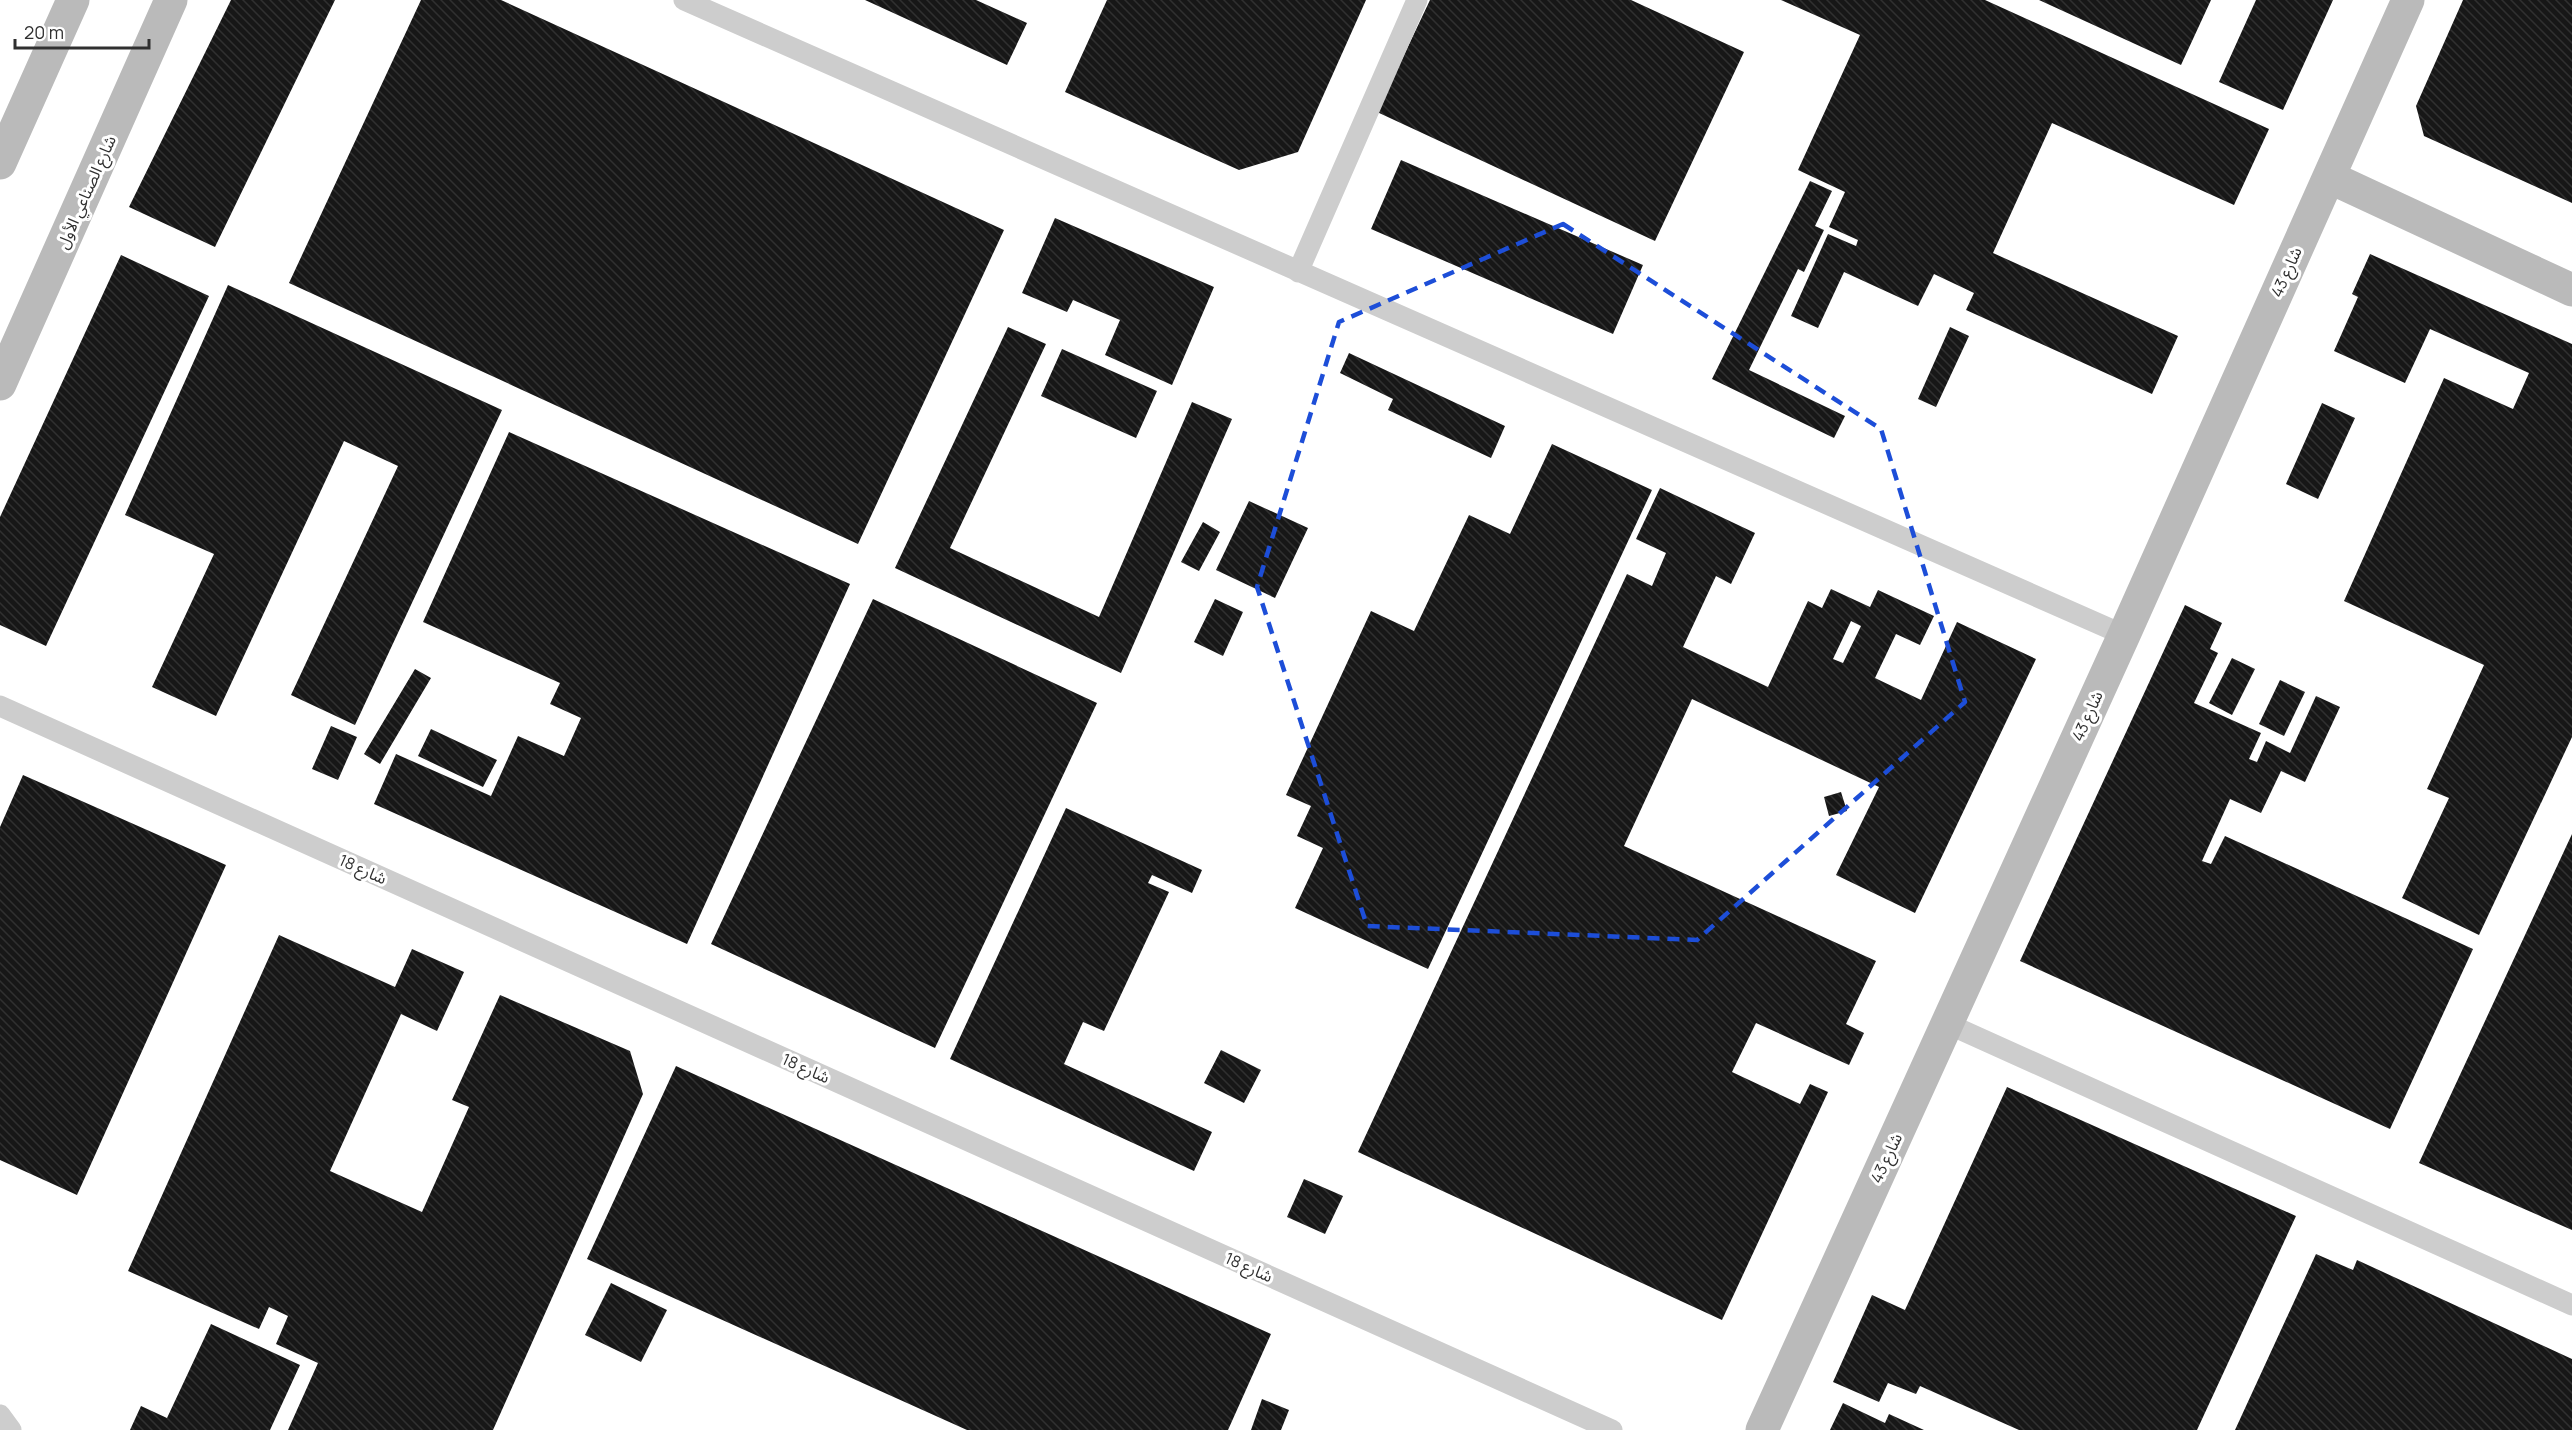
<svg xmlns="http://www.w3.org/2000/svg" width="2572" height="1430" viewBox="0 0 2572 1430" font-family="Manrope,'Noto Sans Arabic',sans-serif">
	<defs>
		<pattern id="building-back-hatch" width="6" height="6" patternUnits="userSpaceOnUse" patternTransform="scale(1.5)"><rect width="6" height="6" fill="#171717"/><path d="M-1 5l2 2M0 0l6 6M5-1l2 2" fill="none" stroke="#303030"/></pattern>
	</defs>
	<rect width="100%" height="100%" fill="#fff"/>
	<path fill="url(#building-back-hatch)" fill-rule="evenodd" d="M231 0H335L215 247 129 207Z
		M421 0H501L1004 230 858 544 289 283Z
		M865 0H976L1027 23 1007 65Z
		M1107 0H1366L1298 152 1239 170 1065 92Z
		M1430 0H1631L1744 52 1655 241 1377 112Z
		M1781 0H1985L2269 129 2234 205 2052 123 1993 253 2178 336 2152 394 1966 310 1974 293 1934 274 1918 306 1844 272 1818 328 1791 316 1828 234 1856 246 1858 240 1829 227 1845 192 1798 170 1860 35Z
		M2039 0H2211L2181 65Z
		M2256 0H2333L2283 110 2219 82Z
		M2463 0H2572V203L2424 136 2416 106Z
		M1401 160 1643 265 1613 334 1371 229Z
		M1810 181 1832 191 1815 226 1824 230 1804 272 1798 269 1749 370 1845 416 1834 438 1712 379Z
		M1055 218 1214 287 1172 385 1105 355 1120 320 1073 300 1067 312 1022 293Z
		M2370 254 2572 344V737L2479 935 2402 898 2449 798 2427 789 2484 665 2344 601 2444 378 2513 409 2529 373 2430 329 2405 383 2334 351 2358 297 2352 294Z
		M121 255 209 296 46 646 0 625V517Z
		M228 285 502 410 355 725 291 695 398 466 344 441 216 716 152 687 214 554 125 515Z
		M1008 327 1046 344 950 548 1099 617 1192 402 1232 419 1121 673 895 568Z
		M1950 327 1969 336 1936 407 1918 399Z
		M1062 349 1157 391 1136 438 1041 396Z
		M1349 353 1505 426 1491 458 1388 410 1393 399 1340 373Z
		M2322 403 2355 418 2318 499 2286 484Z
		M509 432 850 584 687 944 374 804 396 754 491 796 518 736 564 756 581 718 550 704 560 683 423 622Z
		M1552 444 1652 490 1428 969 1295 908 1323 848 1297 836 1311 806 1286 795 1371 611 1414 631 1469 515 1510 534Z
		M1660 488 1755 533 1731 584 1716 576 1683 647 1768 687 1808 601 1822 608 1831 589 1870 607 1878 590 1934 616 1920 645 1896 634 1875 678 1921 700 1957 622 2036 659 1915 913 1836 875 1879 787 1692 699 1624 846 1876 961 1846 1024 1864 1033 1849 1065 1756 1023 1732 1072 1800 1104 1810 1084 1828 1092 1722 1320 1358 1152 1627 574 1652 586 1666 553 1636 539ZM1851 621 1861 626 1843 663 1833 659Z
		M1249 501 1308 528 1275 598 1216 570Z
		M1203 522 1220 532 1199 571 1181 562Z
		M873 599 1097 703 935 1048 711 944Z
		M1215 599 1243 612 1223 656 1194 642Z
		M2185 605 2222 623 2210 649 2218 653 2194 703 2261 733 2249 759 2257 762 2266 741 2290 753 2316 696 2340 707 2305 782 2281 771 2261 813 2230 799 2202 861 2211 864 2225 836 2473 949 2390 1129 2020 961Z
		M2232 658 2255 669 2232 715 2209 703Z
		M415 669 431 678 380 764 364 754Z
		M2280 680 2305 692 2284 736 2259 724Z
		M331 726 357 737 338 780 312 769Z
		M431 729 497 760 483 787 418 756Z
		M23 775 226 865 77 1195 0 1160V827Z
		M1841 792 1847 811 1829 816 1824 797Z
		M1066 808 1202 870 1192 893 1152 875 1148 883 1169 892 1104 1031 1083 1022 1064 1064 1212 1132 1194 1171 950 1059Z
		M2572 834V1230L2419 1163Z
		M279 935 395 987 412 949 464 972 437 1031 401 1014 330 1171 422 1212 469 1107 452 1100 500 995 630 1051 643 1094 493 1430H288L318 1363 276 1344 288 1316 269 1307 259 1329 128 1271Z
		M1221 1050 1261 1070 1244 1103 1204 1083Z
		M676 1066 1271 1334 1228 1430H967L587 1259Z
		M2007 1087 2296 1216 2197 1430H2019L1920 1386 1916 1394 1888 1383 1879 1402 1833 1382 1872 1295 1905 1310Z
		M1304 1179 1343 1196 1325 1234 1287 1217Z
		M2316 1254 2353 1270 2357 1260 2572 1359V1430H2235Z
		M611 1283 667 1310 641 1362 585 1335Z
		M211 1324 300 1365 270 1430H130L141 1406 167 1418Z
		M1262 1399 1289 1410 1281 1430H1251Z
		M1843 1403 1885 1423 1889 1414 1924 1430H1830Z"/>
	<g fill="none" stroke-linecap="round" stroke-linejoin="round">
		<path stroke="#cdcdcd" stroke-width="21" d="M684 0 2124 635
			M1298 272 1417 0
			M0 706 1612 1430
			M1948 1024 2572 1305
			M0 1415 11 1430"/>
		<path stroke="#bababa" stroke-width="33" d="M0 163 73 0
			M2329 177 2572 290
			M0 384 171 0
			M1762 1430 2124 635 2408 0"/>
	</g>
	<path fill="none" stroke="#1d4ed8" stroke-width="4.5" stroke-dasharray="12 8" stroke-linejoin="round" d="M1563 224 1881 429 1965 702 1697 940 1367 926 1257 587 1339 322Z"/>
	<g text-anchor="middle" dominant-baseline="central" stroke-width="6" stroke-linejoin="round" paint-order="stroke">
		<g font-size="16" fill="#303030" stroke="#fff">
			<text transform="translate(86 192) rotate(-66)">شارع الصناعي الأول</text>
			<text transform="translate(2286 272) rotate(-66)">شارع 43</text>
			<text transform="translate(2087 716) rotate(-66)">شارع 43</text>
			<text transform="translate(363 869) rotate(24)">شارع 18</text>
			<text transform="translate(806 1068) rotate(24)">شارع 18</text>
			<text transform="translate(1886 1158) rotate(-65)">شارع 43</text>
			<text transform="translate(1249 1267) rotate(24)">شارع 18</text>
		</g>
	</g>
	<path d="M15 39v9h134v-9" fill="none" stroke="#303030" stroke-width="3"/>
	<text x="24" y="39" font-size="18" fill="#303030" stroke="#ffffff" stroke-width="4.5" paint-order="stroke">20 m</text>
</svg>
